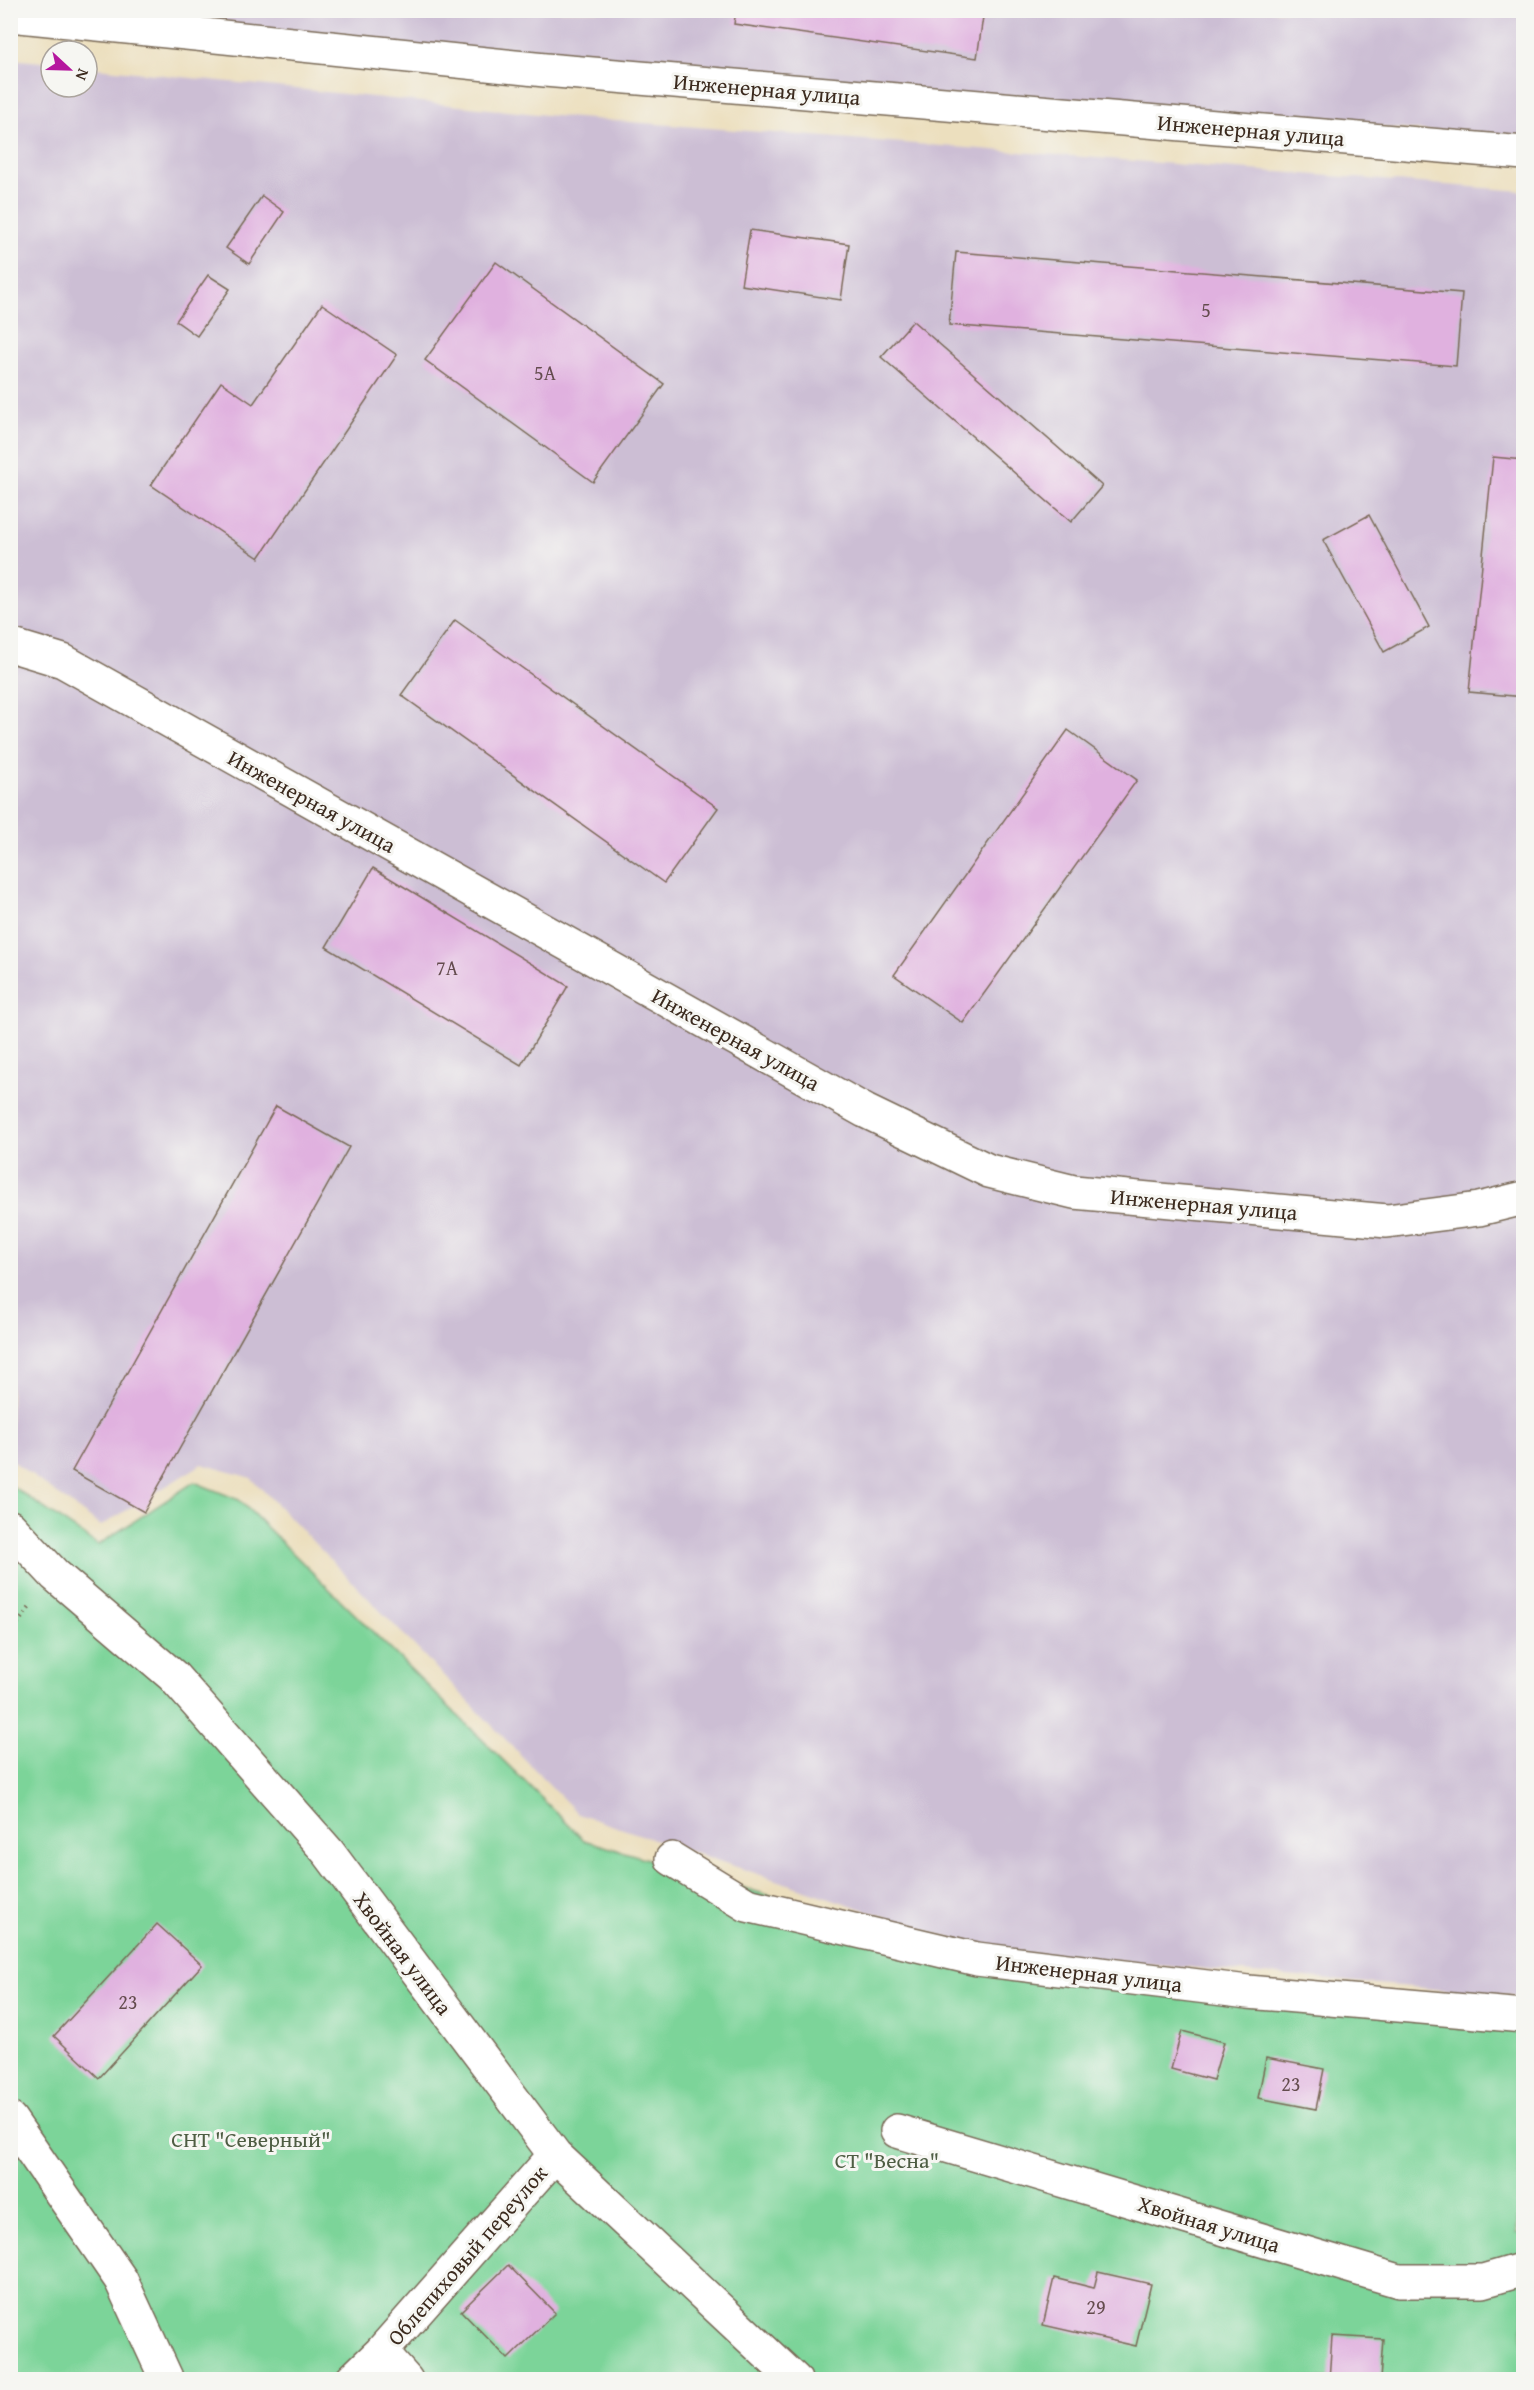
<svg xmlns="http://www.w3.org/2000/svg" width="1534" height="2390" viewBox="0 0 1534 2390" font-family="'Gentium Book Plus',serif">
	<rect width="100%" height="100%" fill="#f6f6f2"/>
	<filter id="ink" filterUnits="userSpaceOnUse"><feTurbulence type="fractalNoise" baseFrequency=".0167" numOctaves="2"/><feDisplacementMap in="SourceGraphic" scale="12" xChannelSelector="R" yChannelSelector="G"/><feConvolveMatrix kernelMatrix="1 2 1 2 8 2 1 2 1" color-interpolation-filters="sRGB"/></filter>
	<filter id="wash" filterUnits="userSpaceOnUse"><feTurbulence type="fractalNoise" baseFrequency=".008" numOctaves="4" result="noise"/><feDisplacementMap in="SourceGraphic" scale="24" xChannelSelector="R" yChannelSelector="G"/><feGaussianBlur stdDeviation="1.35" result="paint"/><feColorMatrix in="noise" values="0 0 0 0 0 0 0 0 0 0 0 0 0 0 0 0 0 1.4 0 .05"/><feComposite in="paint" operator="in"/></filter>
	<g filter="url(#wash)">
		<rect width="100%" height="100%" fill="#ecdfbe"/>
		<path fill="#ccbed4" d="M55 11H1523V138L579 69Z
			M11 59 51 63V87H87V67L566 117 1523 191V1997L982 1949 578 1814 251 1478 202 1464 101 1526 11 1460Z"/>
		<path fill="#7cd499" stroke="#5c7f5c" stroke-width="1.5" d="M194 1482 239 1500 584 1840 1015 1969 1523 2014V2095L1517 2233 1524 2234 1523 2379H11L10 1485 98 1545Z"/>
		<g id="blocks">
			<path fill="#e0b1df" d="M736 10H984L977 58 734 24Z
				M262 196 284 212 249 264 226 248Z
				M750 230 849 244 841 300 741 285Z
				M956 252 1462 293 1456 366 949 325Z
				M496 262 664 384 593 482 425 360Z
				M208 275 230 289 197 336 176 321Z
				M322 304 397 355 259 558 151 485 221 382 253 404Z
				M913 321 1102 486 1071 522 881 357Z
				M1493 457 1524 460V697L1469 692Z
				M1369 515 1429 627 1384 652 1323 540Z
				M455 620 718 808 664 883 401 695Z
				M1068 730 1137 780 963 1023 894 975Z
				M373 868 568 986 521 1065 326 947Z
				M276 1106 349 1147 144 1512 72 1471Z
				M157 1924 202 1965 99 2078 54 2036Z
				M1182 2031 1224 2042 1213 2080 1171 2069Z
				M1266 2058 1324 2069 1316 2109 1258 2098Z
				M508 2265 555 2313 508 2359 461 2311Z
				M1098 2272 1151 2284 1136 2346 1043 2325 1054 2278 1094 2288Z
				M1332 2336 1383 2339 1380 2380H1329Z"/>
		</g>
	</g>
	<g filter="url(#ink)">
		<use href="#blocks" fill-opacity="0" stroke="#796956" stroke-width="1.5"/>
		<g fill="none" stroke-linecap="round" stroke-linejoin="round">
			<g stroke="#796956" stroke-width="36">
				<path id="minor" d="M10 15 545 70 1524 153
					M10 645 63 661 865 1111 989 1171 1074 1192 1387 1221 1479 1209 1524 1198
					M10 1527 55 1575 173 1676 328 1852 555 2155 795 2380
					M672 1859 747 1905 977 1959 1248 1992 1524 2016
					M10 2119 121 2280 167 2380
					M897 2131 1399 2281H1483L1524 2269
					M381 2352 406 2380
					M352 2380 381 2352 555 2155"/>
			</g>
			<path stroke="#796956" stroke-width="4" stroke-dasharray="1.5 4.5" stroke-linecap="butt" d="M10 1633 30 1607"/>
			<use href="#minor" stroke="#fff" stroke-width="33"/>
		</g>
	</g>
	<g text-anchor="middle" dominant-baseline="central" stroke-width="6" stroke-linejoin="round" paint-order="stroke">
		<g font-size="20" fill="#644c4e">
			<text x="1206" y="309">5</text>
			<text x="545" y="372">5А</text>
			<text x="447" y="967">7А</text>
			<text x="128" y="2001">23</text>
			<text x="1291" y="2083">23</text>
			<text x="1096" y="2306">29</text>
		</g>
		<g font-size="22" fill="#3b2a1e" stroke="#f6f6f2">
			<text transform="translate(767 89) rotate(5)">Инженерная улица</text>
			<text transform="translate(1251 130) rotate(5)">Инженерная улица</text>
			<text transform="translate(312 801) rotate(29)">Инженерная улица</text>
			<text transform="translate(736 1039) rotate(29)">Инженерная улица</text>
			<text transform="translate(1204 1204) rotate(5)">Инженерная улица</text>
			<text transform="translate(403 1953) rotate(53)">Хвойная улица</text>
			<text transform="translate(1089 1973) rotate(7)">Инженерная улица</text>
			<text transform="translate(1209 2224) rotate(17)">Хвойная улица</text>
			<text transform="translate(467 2255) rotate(-49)">Облепиховый переулок</text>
		</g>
		<g font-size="22" fill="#4e5d43" stroke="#f6f6f2">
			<text x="251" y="2139">СНТ "Северный"</text>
			<text x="887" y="2160">СТ "Весна"</text>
		</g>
	</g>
	<rect width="1534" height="2390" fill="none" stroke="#f6f6f2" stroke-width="36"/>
	<g transform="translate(69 69) rotate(112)"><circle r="28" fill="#f6f6f2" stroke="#aba49d" stroke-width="1.5"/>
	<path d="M0-4.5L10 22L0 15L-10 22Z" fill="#b5179e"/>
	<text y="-9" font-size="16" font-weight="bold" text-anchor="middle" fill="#3b2a1e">N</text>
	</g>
</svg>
